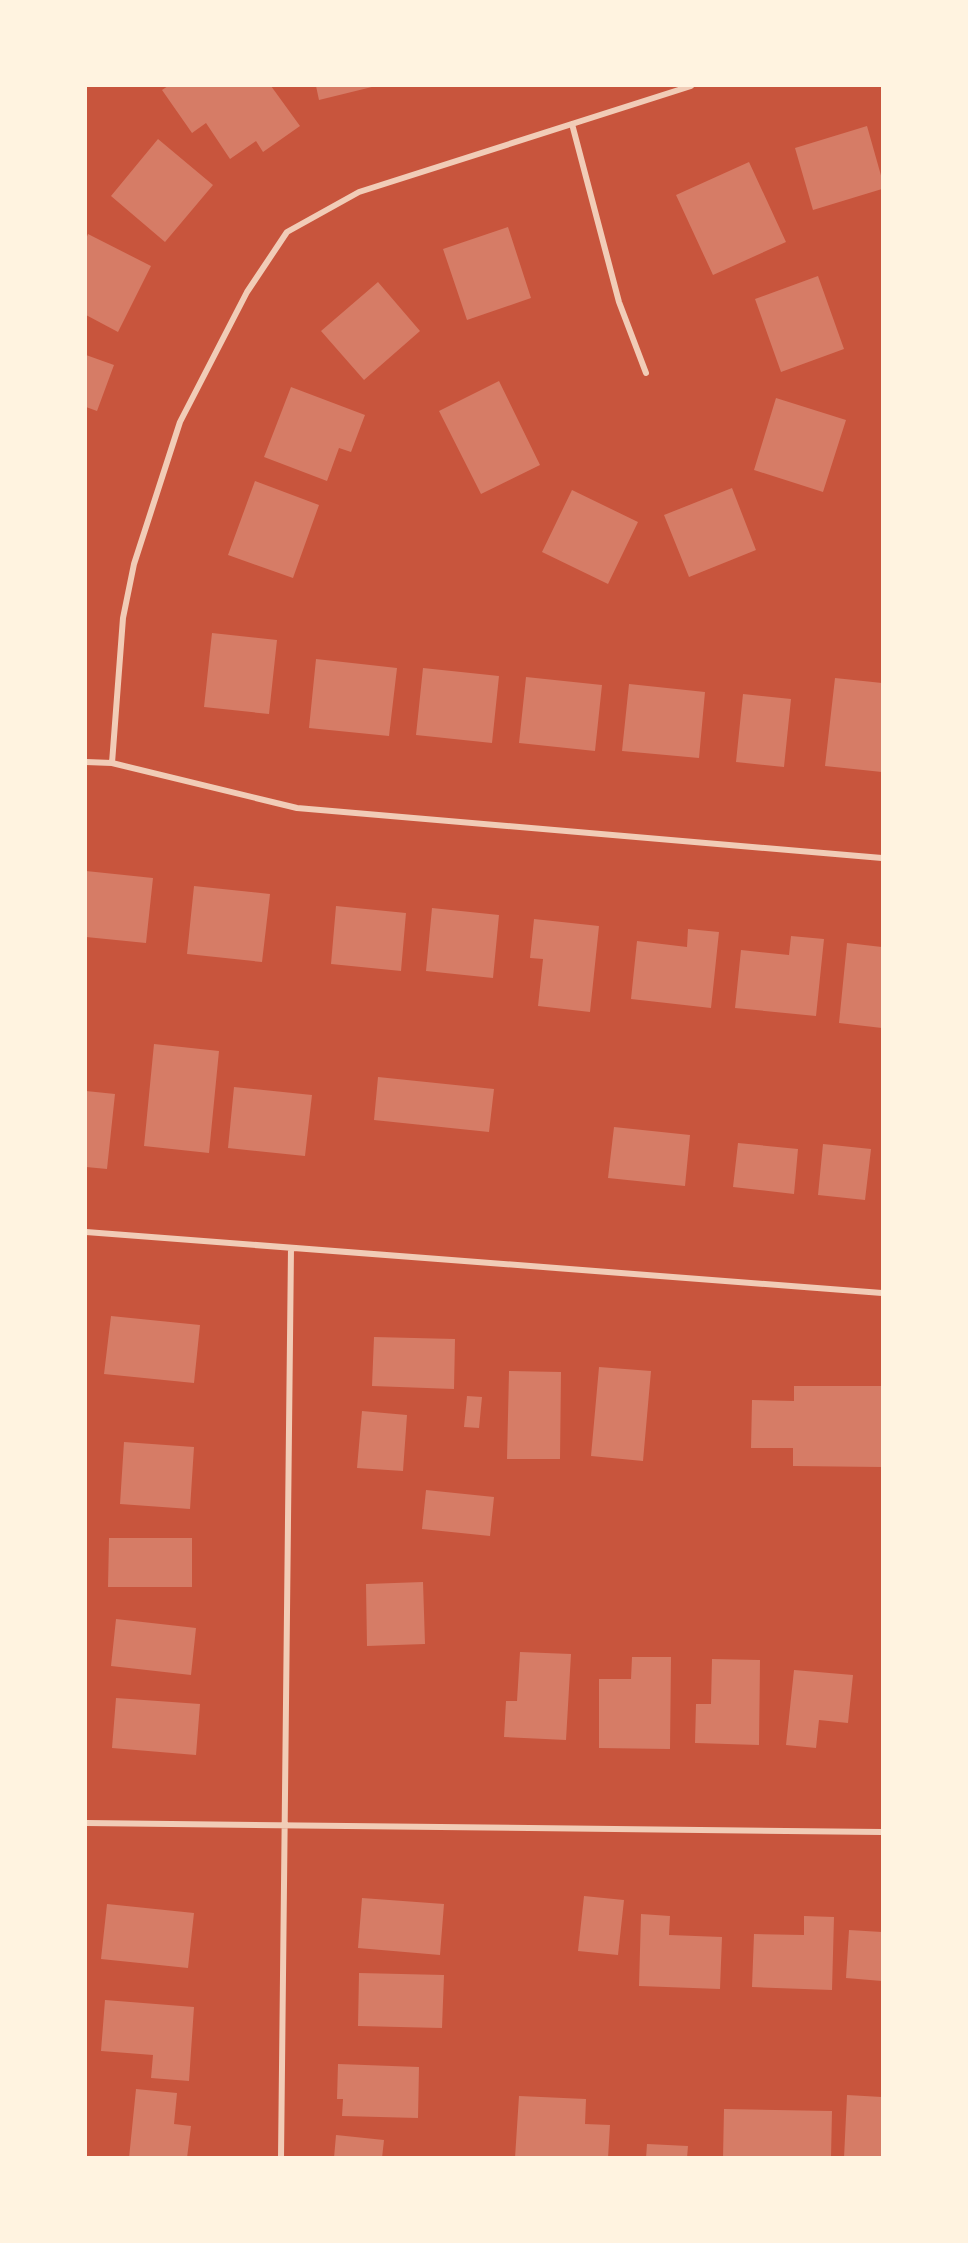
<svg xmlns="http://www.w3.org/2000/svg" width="968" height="2243" viewBox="0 0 968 2243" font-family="Signika,sans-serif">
	<rect width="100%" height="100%" fill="#c8553d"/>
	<path fill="#d67c66" d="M168 86H271L300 126 263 152 256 141 230 159 206 123 192 133 162 90Z
		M316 86H376L319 100Z
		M867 126 882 179V189L813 210 795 148Z
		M158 139 213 185 165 242 111 196Z
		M749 162 786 242 713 275 676 195Z
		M508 227 531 298 467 320 443 249Z
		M88 234 151 266 118 332 86 315V239Z
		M818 276 844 349 781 372 755 299Z
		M378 282 420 331 364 380 321 331Z
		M86 355 114 365 97 411 86 407Z
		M499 381 540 465 481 494 439 411Z
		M291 387 365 415 351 452 339 448 327 481 264 457Z
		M776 398 846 420 823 492 754 470Z
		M255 481 319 505 293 578 228 555Z
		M732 488 756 550 689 577 664 515Z
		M572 490 638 522 608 584 542 552Z
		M212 633 277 640 269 714 204 707Z
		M316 659 397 668 389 736 309 728Z
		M423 668 499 676 492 743 416 735Z
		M526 677 602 685 595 751 519 743Z
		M835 678 882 683V772L825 766Z
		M629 684 705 692 699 758 622 751Z
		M743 694 791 699 784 767 736 762Z
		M86 871 153 878 146 943 86 937Z
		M194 886 270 894 262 962 187 954Z
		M336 906 406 913 401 971 331 964Z
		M432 908 499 915 493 978 426 971Z
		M534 919 599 926 590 1012 538 1006 543 959 530 958Z
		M688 929 719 932 711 1008 631 999 637 941 687 947Z
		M791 936 824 939 816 1016 735 1008 741 950 789 955Z
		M847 943 882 947V1028L839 1023Z
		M154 1044 219 1051 209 1153 144 1146Z
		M378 1077 494 1089 489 1132 374 1120Z
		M234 1087 312 1095 305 1156 228 1148Z
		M86 1091 115 1094 107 1169 86 1167Z
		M614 1127 690 1135 685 1186 608 1178Z
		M738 1143 798 1149 794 1194 733 1187Z
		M823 1144 871 1149 865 1200 818 1195Z
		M111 1316 200 1325 194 1383 104 1374Z
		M374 1337 455 1339 454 1389 372 1386Z
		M599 1367 651 1371 643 1461 591 1456Z
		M509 1371 561 1372 560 1459H507Z
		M794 1386H882V1467L793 1466V1448H751L752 1400 794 1401Z
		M467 1396 482 1397 479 1428 464 1427Z
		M362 1411 407 1415 403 1471 357 1468Z
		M124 1442 194 1447 190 1509 120 1504Z
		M426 1490 494 1497 490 1536 422 1529Z
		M109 1538H192V1587H108Z
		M423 1582 425 1644 367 1646 366 1584Z
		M116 1619 196 1628 191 1675 111 1666Z
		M520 1652 571 1654 566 1740 504 1737 506 1701H517Z
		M632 1657H671L670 1749 599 1748V1679H631Z
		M712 1659 760 1660 759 1745 695 1743 696 1704H711Z
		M794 1670 853 1675 848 1723 819 1720 816 1748 786 1745Z
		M116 1698 200 1704 196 1755 112 1748Z
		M584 1896 624 1900 618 1955 578 1951Z
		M362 1898 444 1904 440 1955 358 1948Z
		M107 1904 194 1913 188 1968 101 1959Z
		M641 1914 670 1916 669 1935 722 1937 720 1989 639 1986Z
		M804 1916 834 1917 832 1990 752 1987 754 1934 804 1935Z
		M849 1930 882 1932V1981L846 1978Z
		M359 1973 444 1975 442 2028 358 2026Z
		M105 2000 194 2007 189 2081 151 2078 153 2055 101 2051Z
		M338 2064 419 2067 418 2118 342 2116 343 2099H337Z
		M136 2089 177 2093 174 2124 191 2126 187 2158H129Z
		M847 2095 882 2097V2158H844Z
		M519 2096 586 2099 585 2124 610 2125 608 2158H515Z
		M724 2109 832 2111 831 2158H723Z
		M336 2135 384 2140 382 2158H334Z
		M647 2144 688 2146 687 2158H646Z"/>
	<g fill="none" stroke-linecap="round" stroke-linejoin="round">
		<path stroke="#f1ccb7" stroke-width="6" d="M572 124 619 302 646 373
			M86 762 112 763 297 808 882 858
			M112 763 123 618 134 564 180 422 247 292 287 232 359 192 691 86
			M86 1232 882 1293
			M86 1823 882 1832
			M281 2158 291 1248"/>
	</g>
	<rect width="968" height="2243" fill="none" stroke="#fff3e0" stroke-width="174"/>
</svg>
